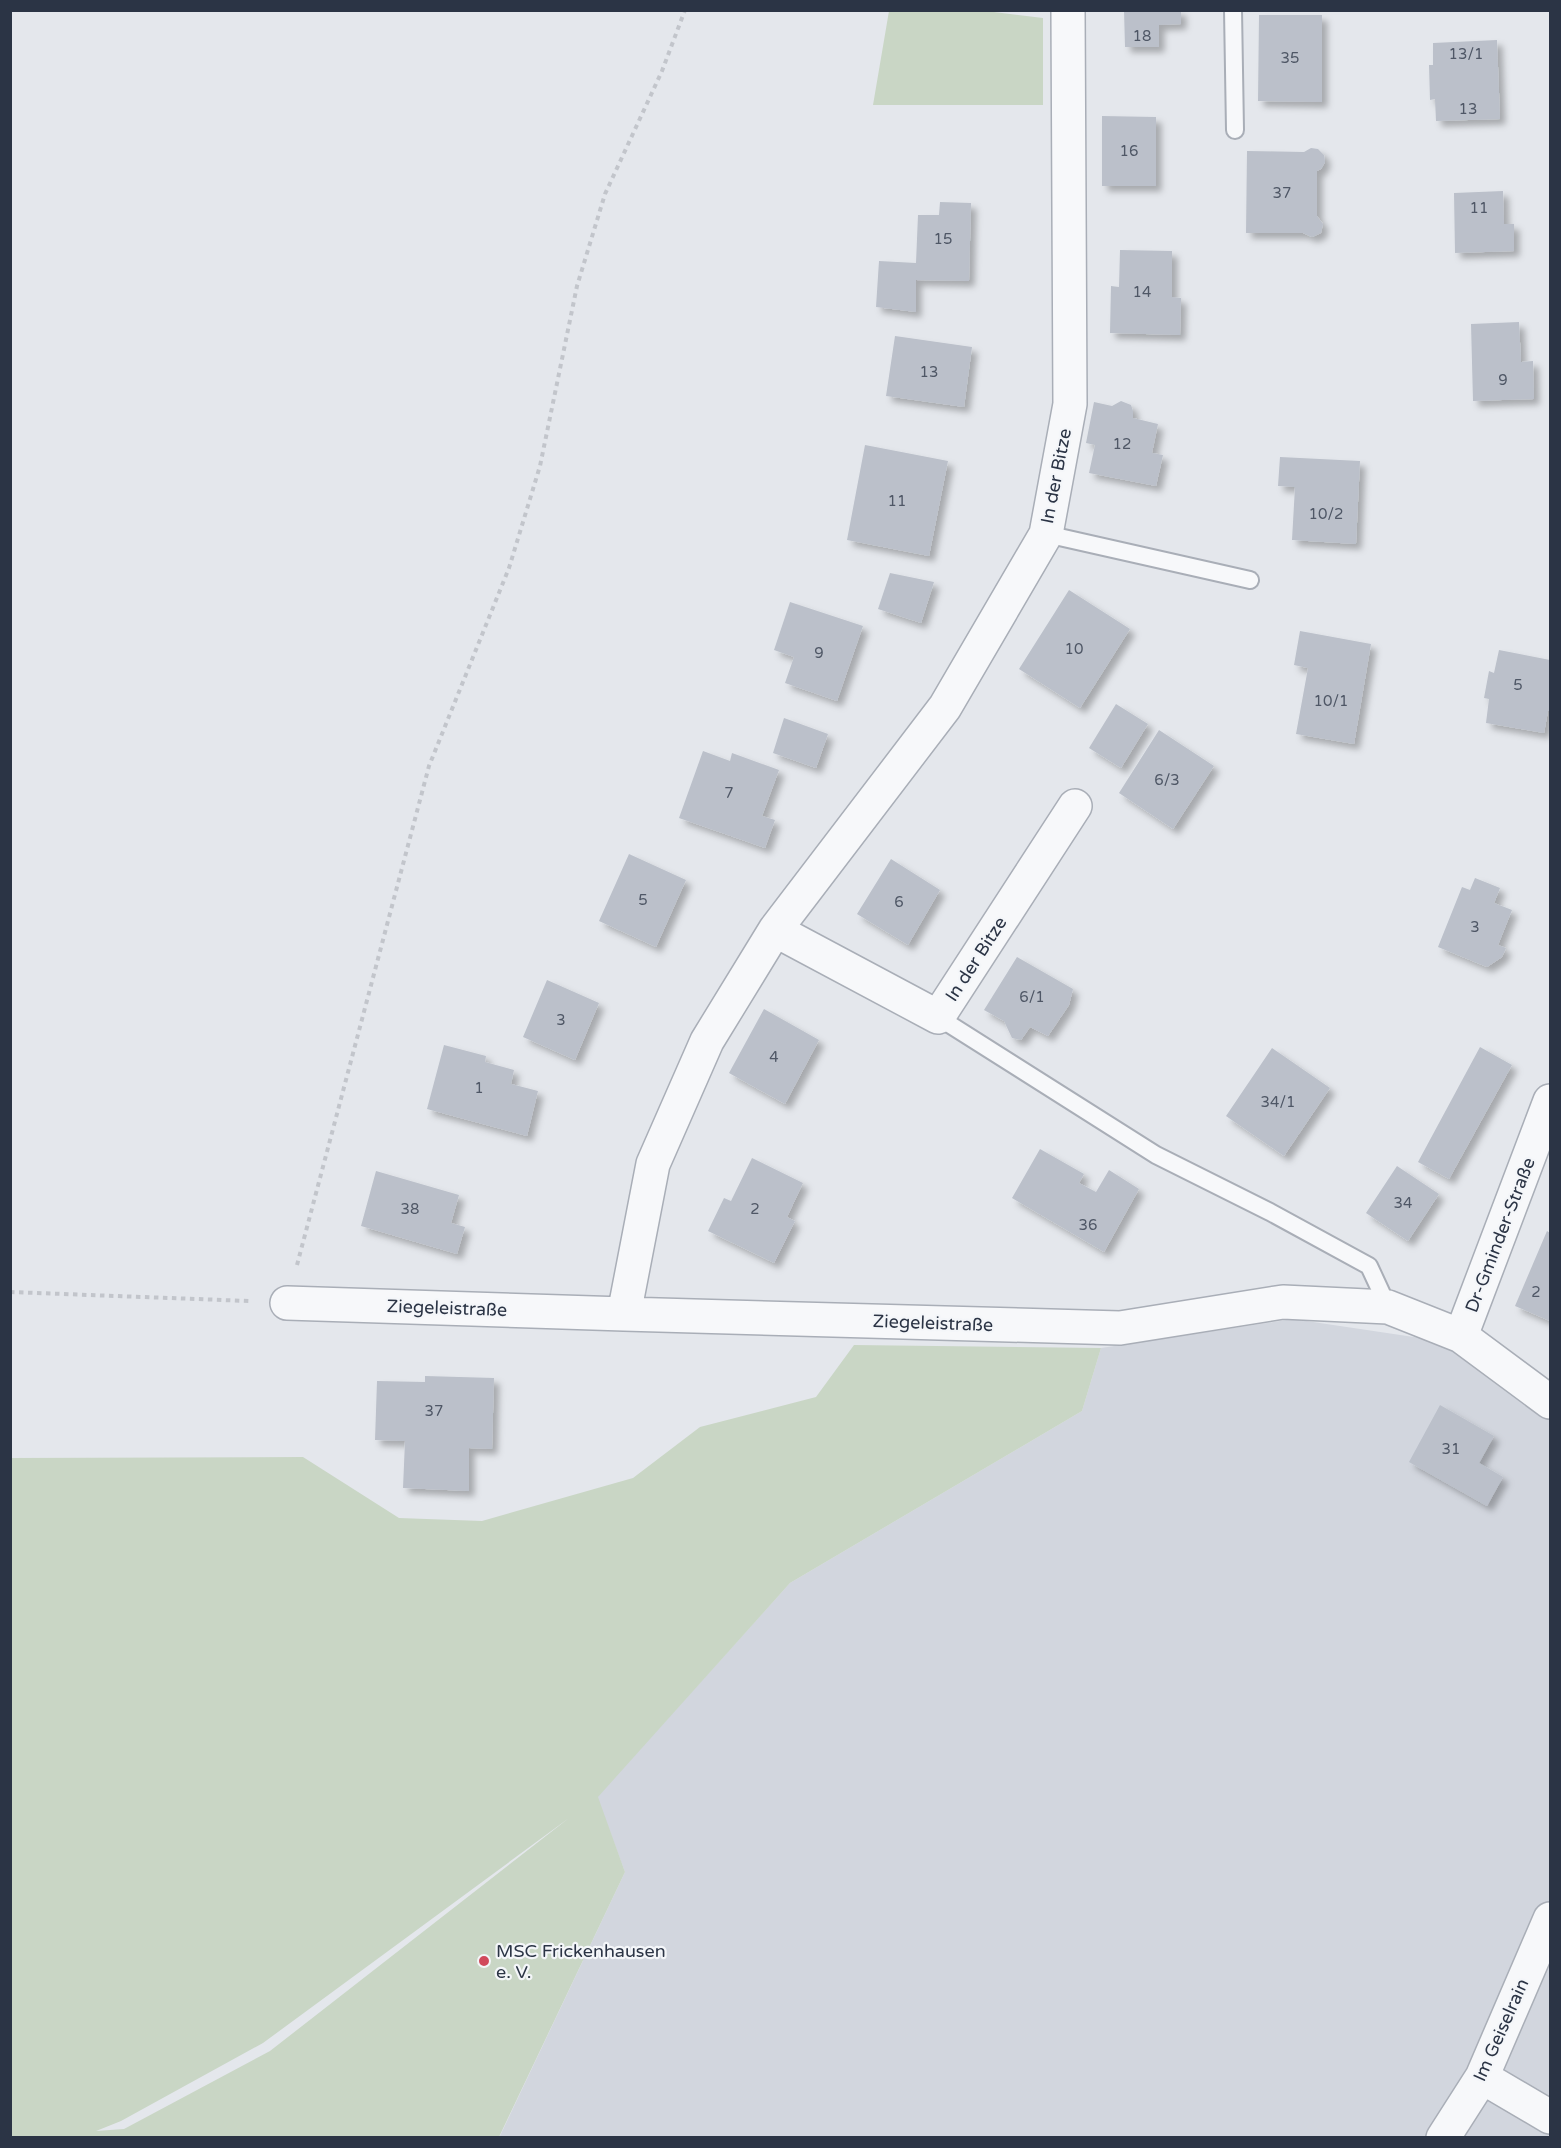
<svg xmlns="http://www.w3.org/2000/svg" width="1561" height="2148" viewBox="0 0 1561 2148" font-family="'Varela Round',sans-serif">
	<defs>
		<filter id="shadow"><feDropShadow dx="5.5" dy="5.5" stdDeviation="3" flood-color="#0004"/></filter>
	</defs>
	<rect width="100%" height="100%" fill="#e4e7ec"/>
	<path fill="#d2d6de" d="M1293 1319 1454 1343 1550 1411V2137L499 2138 625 1872 597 1797 790 1583 1082 1411 1101 1348Z"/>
	<path fill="#c9d6c5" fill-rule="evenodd" d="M978 10 1043 18V105H873L889 11Z
		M854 1345 1101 1348 1082 1411 790 1583 598 1797 625 1872 499 2137H11V1458L303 1457 399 1518 482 1521 633 1478 700 1427 816 1397ZM569 1818 270 2051 124 2129 96 2131 121 2121 263 2043Z"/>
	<path fill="#bbc0ca" filter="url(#shadow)" d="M1124 10H1181V24L1159 25V47H1125Z
		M1259 15H1322V102L1258 101Z
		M1497 40 1500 119 1436 121 1435 99 1430 100 1429 65H1433V43Z
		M1102 116 1156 117V186H1102Z
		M1311 148 1318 149 1324 155 1325 162 1321 169 1317 171V216L1323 224 1321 233 1312 237 1303 233H1246L1247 151 1304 152Z
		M1503 191 1504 224H1514V251L1455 253 1454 193Z
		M940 202 971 203 969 281 916 280V312L876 307 879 261 916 263 918 215H939Z
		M1120 250 1172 251V297L1181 298 1180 335 1110 333 1111 286 1119 287Z
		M1519 322 1521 362 1533 361 1534 399 1473 401 1471 324Z
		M895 336 972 347 964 407 886 396Z
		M1121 401 1131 405 1133 411V418L1158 424 1152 453 1163 455 1156 486 1089 473 1095 445 1086 443 1094 402 1112 406Z
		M865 445 948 461 929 556 847 540Z
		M1280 457 1360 461 1356 544 1292 540 1295 487 1278 486Z
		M890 573 934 582 921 623 878 609Z
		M1069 590 1130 629 1080 708 1019 669Z
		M790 602 863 626 837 701 785 683 794 657 774 650Z
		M1300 631 1371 644 1354 744 1296 734 1308 668 1294 665Z
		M1499 650 1550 660V711H1548L1544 733 1486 723 1489 699 1484 698 1489 671 1494 673Z
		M1116 704 1148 724 1121 768 1089 748Z
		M784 718 828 734 816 768 773 753Z
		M1159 730 1214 766 1173 829 1119 793Z
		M703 751 730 761 732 753 779 770 762 816 775 820 765 848 679 818Z
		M629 854 686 880 656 947 599 921Z
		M891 859 940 890 908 945 857 914Z
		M1475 878 1500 888 1494 903 1512 910 1498 945 1506 948 1502 957 1487 967 1438 947 1462 887 1470 890Z
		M1017 957 1073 989 1069 1005 1048 1036 1030 1027 1021 1040 1012 1038 1004 1021 984 1010Z
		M547 980 599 1003 575 1060 523 1037Z
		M764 1009 819 1040 785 1104 729 1073Z
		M444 1045 486 1056 485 1062 514 1070 511 1084 538 1091 527 1136 427 1109Z
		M1480 1047 1512 1065 1449 1179 1418 1162Z
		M1272 1048 1330 1088 1284 1156 1226 1116Z
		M1040 1149 1084 1174 1079 1183 1096 1192 1109 1170 1139 1189 1104 1252 1012 1198Z
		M752 1158 803 1183 787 1217 795 1221 774 1263 708 1231 724 1198 731 1201Z
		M1397 1166 1439 1194 1408 1241 1366 1213Z
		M376 1171 459 1195 451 1223 465 1227 457 1254 361 1226Z
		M1547 1231 1550 1233V1321L1515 1306Z
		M425 1376 494 1378 492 1449 469 1448V1491L403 1488 405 1441 375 1440 377 1381 425 1382Z
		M1440 1405 1494 1436 1479 1463 1503 1477 1487 1506 1409 1462Z"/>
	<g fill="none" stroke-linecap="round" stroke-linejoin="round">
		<g stroke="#a9aeb7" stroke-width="20">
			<path id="service" d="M1233 10 1235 130
				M1046 534 1250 580
				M938 1017 1156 1155 1270 1212 1369 1266 1388 1307"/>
		</g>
		<g stroke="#a9aeb7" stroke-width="36">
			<path id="minor" d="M775 930 938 1017 1075 806
				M287 1303 624 1314 1120 1328 1283 1302 1388 1307 1461 1336 1550 1402
				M624 1314 653 1164 707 1041 775 930 945 707 1046 534 1070 404 1068 10
				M1461 1336 1550 1101
				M1482 2077 1550 2117
				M1443 2138 1482 2077 1550 1919"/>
		</g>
		<path stroke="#c2c5cb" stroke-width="4" stroke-dasharray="4.5 4.5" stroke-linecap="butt" d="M297 1265 429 766 509 568 540 466 577 286 605 194 662 71 685 10
			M10 1292 249 1301"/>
		<use href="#service" stroke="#f7f8fa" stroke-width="16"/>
		<use href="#minor" stroke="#f7f8fa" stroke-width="33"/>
	</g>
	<circle fill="#d1495b" stroke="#f4f6f9" stroke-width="2" cx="484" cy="1961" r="6"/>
	<g text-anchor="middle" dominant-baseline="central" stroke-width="4.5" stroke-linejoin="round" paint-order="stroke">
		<g font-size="15" fill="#4f5766">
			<text x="1142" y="36">18</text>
			<text x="1466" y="54">13/1</text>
			<text x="1290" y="58">35</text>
			<text x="1468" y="109">13</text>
			<text x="1129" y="151">16</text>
			<text x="1282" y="193">37</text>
			<text x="1479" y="208">11</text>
			<text x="943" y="239">15</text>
			<text x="1142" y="292">14</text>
			<text x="929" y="372">13</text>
			<text x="1503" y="380">9</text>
			<text x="1122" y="444">12</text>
			<text x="897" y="501">11</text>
			<text x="1326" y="514">10/2</text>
			<text x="1074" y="649">10</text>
			<text x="819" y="653">9</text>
			<text x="1518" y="685">5</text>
			<text x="1331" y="701">10/1</text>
			<text x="1167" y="780">6/3</text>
			<text x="729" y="793">7</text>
			<text x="643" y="900">5</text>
			<text x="899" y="902">6</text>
			<text x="1475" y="927">3</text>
			<text x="1032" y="997">6/1</text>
			<text x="561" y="1020">3</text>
			<text x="774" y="1057">4</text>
			<text x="479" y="1088">1</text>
			<text x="1278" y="1102">34/1</text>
			<text x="1403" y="1203">34</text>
			<text x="410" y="1209">38</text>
			<text x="755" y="1209">2</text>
			<text x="1088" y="1225">36</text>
			<text x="1536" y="1292">2</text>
			<text x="434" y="1411">37</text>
			<text x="1451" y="1449">31</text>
		</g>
		<g font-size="18" fill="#2b3445" stroke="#f4f6f9">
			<text transform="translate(1056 476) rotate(-79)">In der Bitze</text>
			<text transform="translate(976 959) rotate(-57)">In der Bitze</text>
			<text transform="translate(1500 1235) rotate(-69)">Dr-Gminder-Straße</text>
			<text transform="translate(447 1308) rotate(2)">Ziegeleistraße</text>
			<text transform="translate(933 1323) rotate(2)">Ziegeleistraße</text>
			<text transform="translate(1501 2030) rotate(-66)">Im Geiselrain</text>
		</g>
		<g font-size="18" fill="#2b3445" stroke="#f4f6f9" text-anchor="start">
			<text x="496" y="1951">MSC Frickenhausen<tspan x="496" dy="21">e. V.</tspan></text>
		</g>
	</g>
	<rect width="1561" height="2148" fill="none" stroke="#2b3445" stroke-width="24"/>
</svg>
